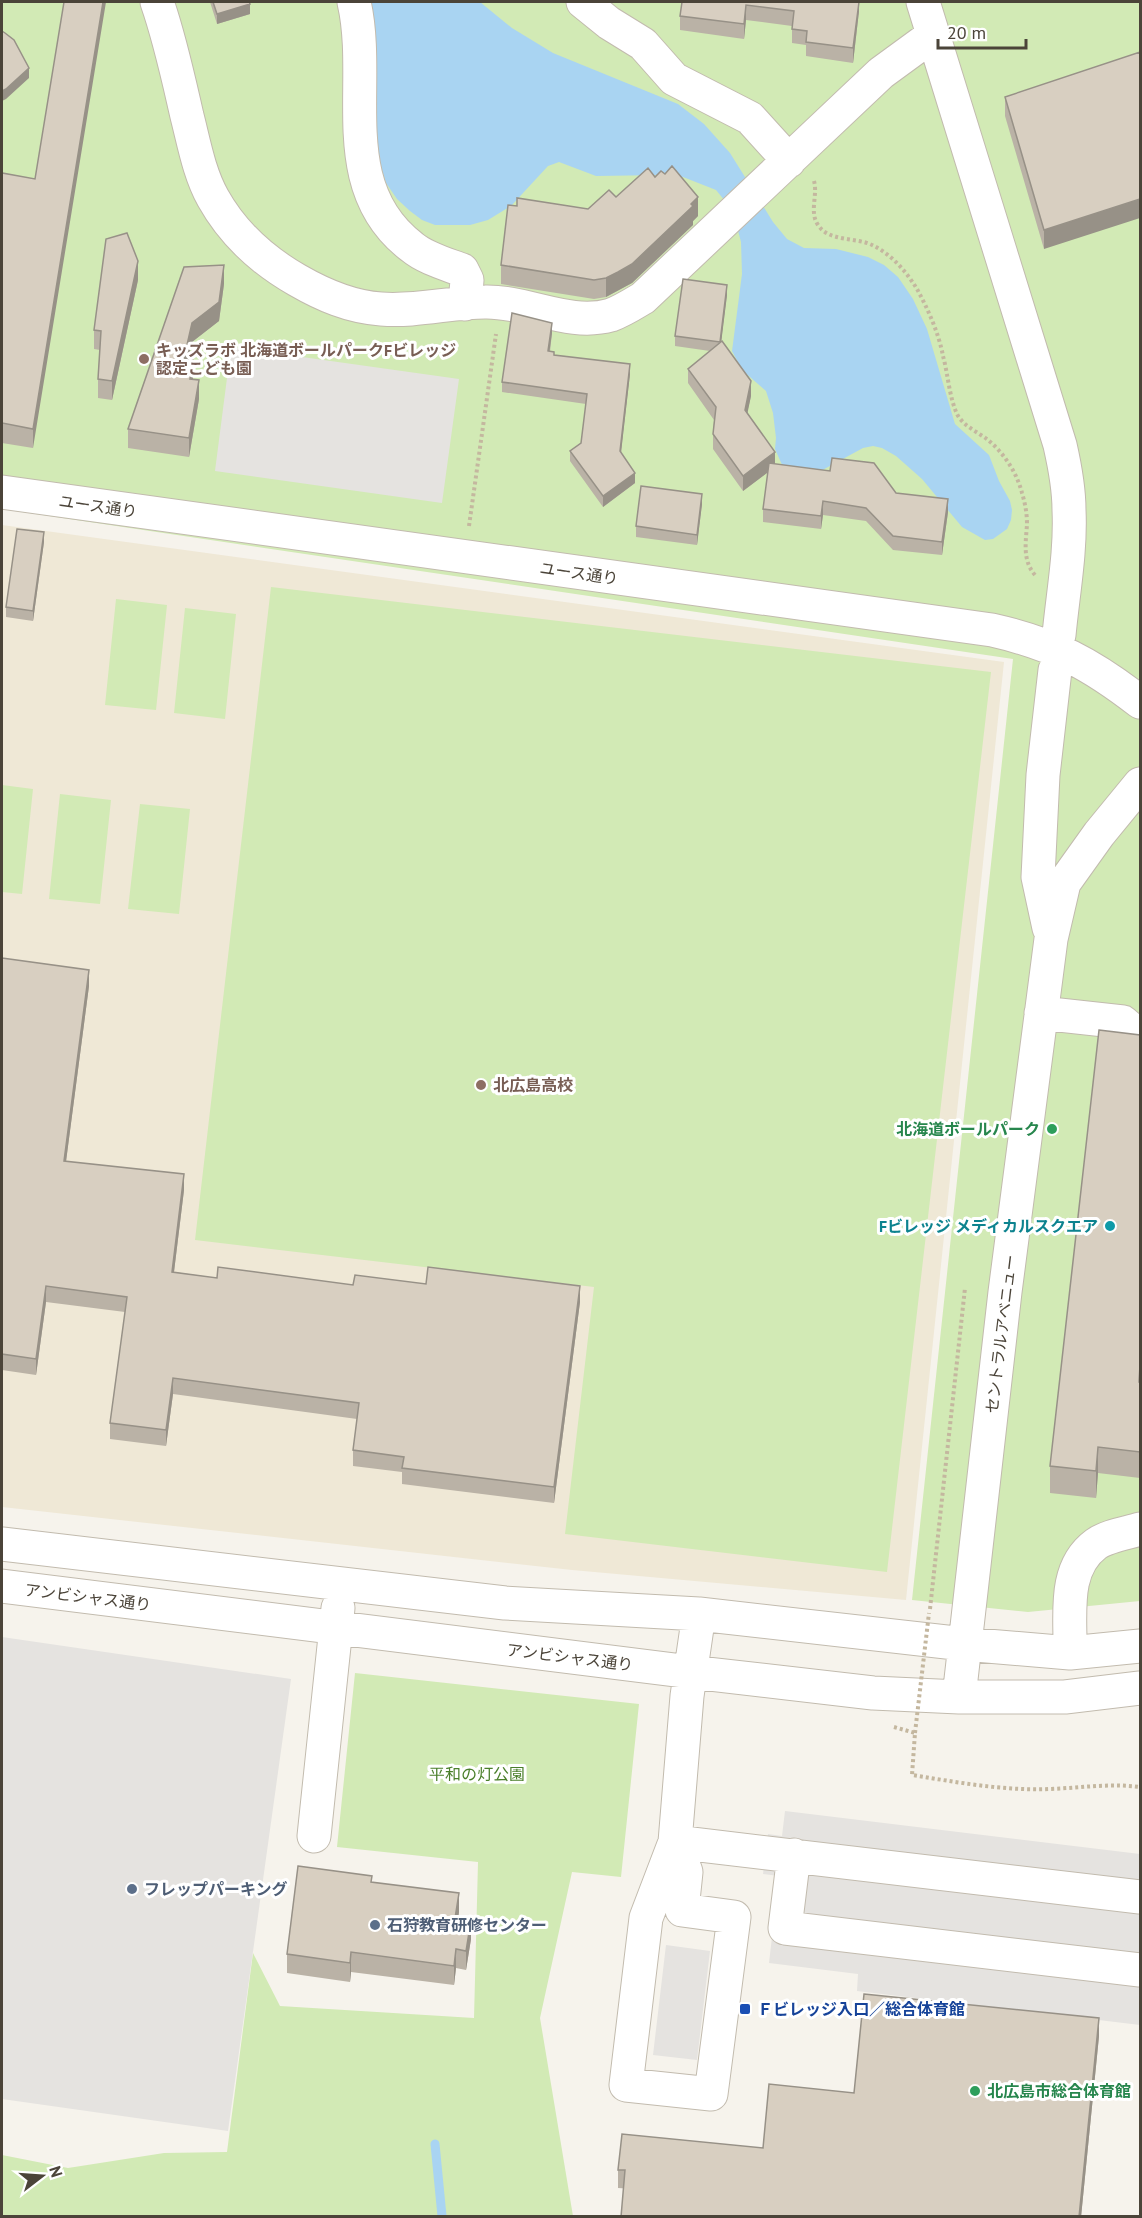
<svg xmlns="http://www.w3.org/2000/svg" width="1142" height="2218" viewBox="0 0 1142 2218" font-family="'PT Sans','Noto Sans JP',sans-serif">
	<rect width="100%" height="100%" fill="#f6f3ec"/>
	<path fill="#efe8d6" d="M2 525 1004 662 906 1600 572 1570 2 1507Z"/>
	<path fill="#d2eab5" d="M2 2H1140V1601L1028 1612 912 1600 1013 659 2 509Z
		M271 587 991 672 887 1572 565 1534 594 1287 195 1240Z
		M116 599 167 605 156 710 105 705Z
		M185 608 236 614 225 719 174 713Z
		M2 785 33 789 22 894 2 892Z
		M60 794 111 800 100 904 49 899Z
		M140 804 190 809 179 914 128 909Z
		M355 1673 639 1704 621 1877 572 1872 540 2018 573 2216H2V2155L68 2168 164 2153 227 2152 253 1953 280 2006 474 2018 478 1862 337 1847Z"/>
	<path fill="#e5e3e0" d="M231 347 459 379 442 503 215 471Z
		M2 1637 291 1679 228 2131 2 2099Z
		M785 1811 1140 1854V2025L857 1991 858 1974 769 1963 779 1876 763 1874 768 1834 782 1836Z
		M666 1945 710 1951 697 2060 653 2055Z"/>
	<path fill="#a9d4f2" d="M367 2H480L512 28 553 53 678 104 704 124 730 153 773 222 787 239 804 248 836 249 868 257 884 265 898 277 913 299 927 329 955 424 989 455 999 481 1010 501 1012 510 1011 520 1007 529 993 539 985 540 962 527 922 479 896 456 882 448 873 446 863 448 817 473 783 467 775 449 776 438 773 413 766 391 742 370 732 351 742 274 741 242 735 219 725 201 716 190 683 177 663 175 596 176 559 162 548 166 511 206 488 220 470 225H435L422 220 410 211 397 199 386 183 373 141Z"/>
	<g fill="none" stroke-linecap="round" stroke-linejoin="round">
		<path stroke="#a9d4f2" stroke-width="9" d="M435 2144 442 2216"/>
		<g stroke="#c2bbae" stroke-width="35">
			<path id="minor" d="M157 2C170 39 178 77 187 116 194 143 199 173 213 198 232 232 262 260 297 280 323 295 350 307 381 309 417 312 451 302 485 302 527 301 569 327 611 315 622 311 633 304 643 298L881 73 933 35
				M354 2C373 85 332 186 412 247 425 258 446 264 462 270L467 280 465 304
				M583 2 609 23 643 44 674 79 750 118 789 161
				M923 2 1060 445C1065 467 1069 488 1069 510 1071 551 1063 593 1059 635
				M2 492 992 630C1054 644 1091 664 1140 702
				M1049 928 1038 877 1043 775 1055 670
				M1041 1013 1123 1022 1140 1037
				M2 1544 505 1603 699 1614 964 1644 1070 1653 1140 1646
				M2 1586 691 1672 873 1693 959 1697H1065L1140 1688
				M1070 1653C1071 1616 1062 1569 1096 1544 1107 1536 1127 1533 1140 1529
				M959 1697 1005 1292 1051 939 1064 883 1099 834 1140 784
				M314 1836 338 1608
				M675 1842 686 1872 682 1910 734 1917 711 2094 626 2085 646 1918 675 1842 687 1696 699 1614
				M675 1842 1140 1897
				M794 1855 785 1928 1140 1970"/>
		</g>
		<path stroke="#c4b79f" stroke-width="4" stroke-dasharray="3 3" stroke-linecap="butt" d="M814 181C818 195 809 212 818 225 829 242 856 237 872 245 891 254 906 271 917 289 928 309 939 334 943 356 948 374 949 396 957 414 963 426 978 432 988 440 1004 453 1017 473 1022 493 1025 503 1027 513 1027 524 1026 542 1022 560 1035 575
			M469 526 496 334
			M930 1609 965 1288
			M894 1727 915 1733 912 1775C956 1782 1003 1791 1049 1789 1080 1788 1109 1783 1140 1787"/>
		<use href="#minor" stroke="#fff" stroke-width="33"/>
		<path stroke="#c4b79f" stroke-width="4" stroke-dasharray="3 3" stroke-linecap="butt" d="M915 1733 929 1613"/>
	</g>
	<path fill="#bab2a6" d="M210 2H249L250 14 217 24Z
		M682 2H859V11L853 63 806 56V45L792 43V26L746 20 744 39 680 30V16Z
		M1140 52 1044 249 1005 116V97Z
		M2 173 35 179 33 448 2 443Z
		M655 177 698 216 693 221V225L632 283 606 297 594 299 501 284V265L517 206 588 209 616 197Z
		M138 280 112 400 98 398V379L100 350 94 349V330Z
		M224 284 219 321 192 342 188 359 193 379 199 399 189 457 128 448V429Z
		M727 295 721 342 751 396 747 413 775 464 896 493 948 512 942 555 893 550 866 521 823 515 821 529 763 522V509L768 472 743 491 713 449V434L714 420 688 383V369L710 351 675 346V336Z
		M552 333 550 352 554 355 630 374 621 453 635 483 603 507 570 461V451L581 443 586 404 502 392V382Z
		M702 504 697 545 636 537V526Z
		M44 542 33 621 6 617V607Z
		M2 958 89 986 66 1161 184 1190 174 1272 217 1278 353 1285 426 1284 580 1302 554 1503 402 1484V1472L353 1466V1450L357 1419 173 1394 166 1446 110 1439V1423L125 1312 46 1302 36 1375 2 1370Z
		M1140 1035V1478L1098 1473 1096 1498 1050 1493V1466Z
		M372 1882 459 1912 458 1918 471 1939 466 1970 456 1968 454 1985 351 1972 350 1982 287 1973V1954Z
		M1099 2036 1081 2217 618 2188V2170L763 2148 854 2093Z"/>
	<path fill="#979187" d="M103 2H106L33 448V429Z
		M859 2V11L853 63V48Z
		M250 4V14L217 24V14Z
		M746 5V20L744 39V24Z
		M29 68V78L6 99 2 101V91Z
		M698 197V216L693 221V225L632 283 606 297V278L691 204Z
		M1140 199V218L1044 249V230Z
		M138 261V280L112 400V381Z
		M224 265V284L219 321 192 342 184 377V358L192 323Z
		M727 285V295L720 352V342Z
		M552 323V333L548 362V351Z
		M193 360V379H190Z
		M630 364V374L620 461V451Z
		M199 380V399L189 457V438Z
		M751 381V396L745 425V410Z
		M775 452V467L743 491V476Z
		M635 473V483L603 507V496Z
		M702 494V504L697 545V535Z
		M948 499V512L942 555V542Z
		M823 501V515L821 529V516Z
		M44 532V542L33 621V611Z
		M89 970V986L64 1177V1161Z
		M184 1174V1190L172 1288V1272Z
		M46 1286V1302L36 1375V1359Z
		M580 1286V1302L554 1503V1487Z
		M173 1378V1394L166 1446V1430Z
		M1098 1447V1473L1096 1498V1471Z
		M459 1893V1912L455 1937V1918Z
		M471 1920V1939L466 1970V1951Z
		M456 1949V1968L454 1985V1966Z
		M351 1952V1972L350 1982V1963Z
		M1099 2018V2036L1081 2217H1079Z"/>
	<path fill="#d8cfc1" stroke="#979187" stroke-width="1.5" d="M64 2H103L33 429 2 423V173L35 179Z
		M213 2H249L250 4 217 14Z
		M682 2H859L853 48 806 42 807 31 792 29 794 11 746 5 744 24 680 16Z
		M2 31 5 33 14 40 29 68 6 89 2 91Z
		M1140 52V199L1044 230 1005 97Z
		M672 166 698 197 691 204 693 206 632 264 618 272 606 278 594 280 501 265 508 205 517 206V198L588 209 609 190 616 197 648 168 655 177 661 171 665 174Z
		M127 233 138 261 112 381 98 379 101 331 94 330 106 239Z
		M224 265 219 302 192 323 184 358 193 360 190 379 199 380 189 438 128 429 184 267Z
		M683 279 727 285 720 342 675 336Z
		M512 313 552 323 548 351 554 352V355L630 364 620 451 635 473 603 496 570 451 581 443 587 394 502 382Z
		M722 341 751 381 745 410 775 452 743 476 713 434 716 407 688 369Z
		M832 458 874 463 896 493 948 499 942 542 893 536 866 508 823 501 821 516 763 509 769 463 830 471Z
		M641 486 702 494 697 535 636 526Z
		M17 529 44 532 33 611 6 607Z
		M2 958 89 970 64 1161 184 1174 172 1272 217 1278 218 1267 353 1285 355 1275 426 1284 428 1267 580 1286 554 1487 402 1468 404 1457 353 1450 359 1403 173 1378 166 1430 110 1423 127 1297 46 1286 36 1359 2 1354Z
		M1099 1030 1140 1035V1365L1139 1382H1140V1452L1098 1447 1096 1471 1050 1466Z
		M298 1866 372 1876 371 1882 459 1893 455 1918 471 1920 466 1951 456 1949 454 1966 351 1952 350 1963 287 1954Z
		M864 1994 1099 2018 1079 2217H621L625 2170H618L622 2134 763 2148 769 2084 854 2093Z"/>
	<g fill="#8d6e63" stroke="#fff" stroke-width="2">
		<circle cx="144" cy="359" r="6"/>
		<circle cx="481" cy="1085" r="6"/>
	</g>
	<g fill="#2e9e5b" stroke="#fff" stroke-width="2">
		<circle cx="1052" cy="1129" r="6"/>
		<circle cx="975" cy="2091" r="6"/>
	</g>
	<circle fill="#0f9aa8" stroke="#fff" stroke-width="2" cx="1110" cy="1226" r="6"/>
	<g fill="#5c6f8a" stroke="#fff" stroke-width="2">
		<circle cx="132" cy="1889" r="6"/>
		<circle cx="375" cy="1925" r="6"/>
	</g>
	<rect fill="#1a4fb4" stroke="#fff" stroke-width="2" x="739" y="2003" width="12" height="12" rx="3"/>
	<g text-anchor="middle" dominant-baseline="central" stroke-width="6" stroke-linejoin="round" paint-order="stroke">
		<g font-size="16" font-weight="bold" fill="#785e54" stroke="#fff" text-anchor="start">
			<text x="156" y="350">キッズラボ 北海道ボールパークFビレッジ<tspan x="156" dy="18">認定こども園</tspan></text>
			<text x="493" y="1085">北広島高校</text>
		</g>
		<g font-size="16" fill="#4b4439" stroke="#fff">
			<text transform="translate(98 506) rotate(8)">ユース通り</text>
			<text transform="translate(579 573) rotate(8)">ユース通り</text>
			<text transform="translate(1001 1334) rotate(-83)">セントラルアベニュー</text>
			<text transform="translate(88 1597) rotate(7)">アンビシャス通り</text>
			<text transform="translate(570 1657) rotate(7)">アンビシャス通り</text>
		</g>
		<g font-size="16" font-weight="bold" fill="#27864d" stroke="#fff" text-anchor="end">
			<text x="1040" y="1129">北海道ボールパーク</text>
			<text x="987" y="2091" text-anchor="start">北広島市総合体育館</text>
		</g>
		<g font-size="16" font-weight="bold" fill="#0d838f" stroke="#fff" text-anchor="end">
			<text x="1098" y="1226">Fビレッジ メディカルスクエア</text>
		</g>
		<g font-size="16" fill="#4a7f2a" stroke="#fff">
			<text x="477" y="1774">平和の灯公園</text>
		</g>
		<g font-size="16" font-weight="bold" fill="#4e5e75" stroke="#fff" text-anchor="start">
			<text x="144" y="1889">フレップパーキング</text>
			<text x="387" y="1925">石狩教育研修センター</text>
		</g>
		<g font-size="16" font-weight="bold" fill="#164399" stroke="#fff" text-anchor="start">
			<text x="757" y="2009">Ｆビレッジ入口／総合体育館</text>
		</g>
	</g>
	<rect width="1142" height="2218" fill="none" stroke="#4b4439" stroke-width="6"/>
	<g transform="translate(42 2176) rotate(73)" stroke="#ffffff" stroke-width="4.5" paint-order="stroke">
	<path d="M0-4.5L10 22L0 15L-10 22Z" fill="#4b4439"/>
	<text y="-9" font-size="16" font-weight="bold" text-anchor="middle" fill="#4b4439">N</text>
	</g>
	<path d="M938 39v9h88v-9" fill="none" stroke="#4b4439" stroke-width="3"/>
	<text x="947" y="39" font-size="18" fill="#4b4439" stroke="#ffffff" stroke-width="4.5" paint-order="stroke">20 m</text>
</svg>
